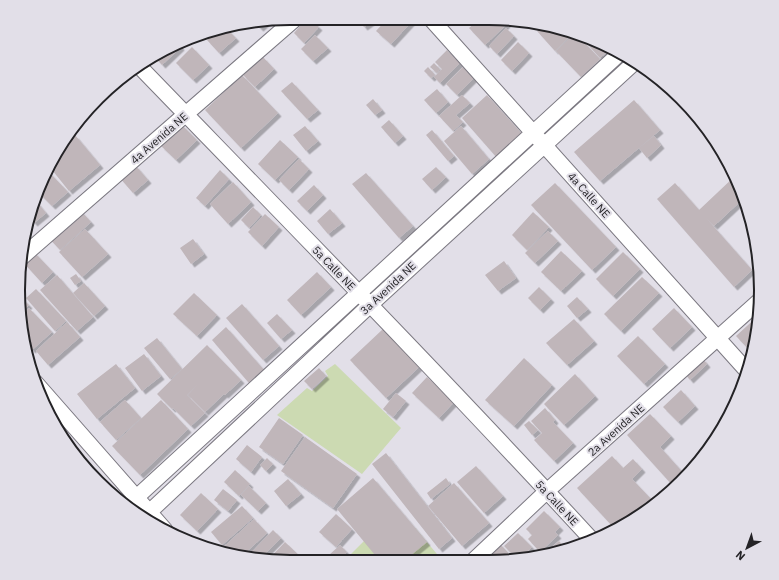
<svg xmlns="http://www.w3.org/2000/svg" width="779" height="580" viewBox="0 0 779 580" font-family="'IBM Plex Sans',sans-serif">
	<defs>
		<filter id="shadow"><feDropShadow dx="3.5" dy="3.5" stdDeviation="0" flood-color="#0004"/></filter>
	</defs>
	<rect width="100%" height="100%" fill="#e2dfe8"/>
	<path fill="#ccdab2" d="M335 364 401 428 362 474 277 415 307 388 312 391 328 376 325 371Z
		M415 528 442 560 353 561 349 556 364 541Z"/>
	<path fill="#c0b6ba" filter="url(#shadow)" d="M307 18H309L319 27 304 43 294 33Z
		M357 18H377L364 27Z
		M388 18H415L391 44 376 31Z
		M473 18 507 19H512L485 45 469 28 476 22Z
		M268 21 260 28 255 23Z
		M544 25 559 27 573 33 555 51 537 31Z
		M222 27H225L236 38 219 53 207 40Z
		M506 28 514 36 497 54 489 46Z
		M574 34 578 36 600 59 581 77 556 51Z
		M315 35 328 48 313 61 301 49Z
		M581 37 588 40 609 50 600 58Z
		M518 42 529 53 512 71 501 60Z
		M179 44 181 47 162 65 153 55Z
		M192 47 209 65 193 80 176 63Z
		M447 50 460 63 440 83 434 77 442 69 435 62Z
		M263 57 274 69 255 87 243 75Z
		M434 63 440 69 437 73 430 67Z
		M428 67 435 75 431 78 424 71Z
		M463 67 474 78 457 95 446 84Z
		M242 75 278 113 241 148 205 110Z
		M292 82 318 110 307 119 281 91Z
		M437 89 448 102 436 113 424 100Z
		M462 95 470 103 456 115 463 122 453 131 439 116Z
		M487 95 524 136 498 159 462 118Z
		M373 99 382 110 375 115 366 105Z
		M634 100 660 130 600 181 574 152Z
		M389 120 403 136 395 143 381 127Z
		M182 125 197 140 176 160 161 146Z
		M305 126 318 141 306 151 293 135Z
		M461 126 489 159 472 174 444 141Z
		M432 130 454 156 448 161 426 135Z
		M75 135 100 165 69 191 49 166 66 142Z
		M654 136 661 145 647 158 639 148Z
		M280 140 298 157 275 180 258 164Z
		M299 159 309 169 289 190 279 180Z
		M135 165 148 180 133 193 120 178Z
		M436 167 446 177 432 190 422 179Z
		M46 169 68 192 52 206 38 192Z
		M220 170 229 179 205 206 196 198Z
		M366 173 413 226 399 238 352 184Z
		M735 176 744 198 714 226 706 218 752 270 734 287 657 199 675 183 699 210Z
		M233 182 251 202 228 224 210 204Z
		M555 183 616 247 592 270 531 205Z
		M314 185 323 195 307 211 297 201Z
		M36 201 46 213 34 223 30 218Z
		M253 207 261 215 249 228 241 220Z
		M79 209 91 222 60 250 48 237Z
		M330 209 342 223 328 234 317 221Z
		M533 212 549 227 527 250 512 235Z
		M265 214 279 227 262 246 248 232Z
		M85 229 108 254 82 277 59 252Z
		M548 231 558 241 535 263 525 253Z
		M193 239 204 254 191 264 180 248Z
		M561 251 582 271 561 291 541 272Z
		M34 252 53 272 42 283 22 261Z
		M623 252 640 269 613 296 596 279Z
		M504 261 516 278 498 291 485 275Z
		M317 272 331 287 301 315 287 300Z
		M76 274 81 281 75 285 70 278Z
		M57 275 93 317 77 331 40 290Z
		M642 277 659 293 621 331 604 314Z
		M84 283 105 306 94 316 73 293Z
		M539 287 551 299 540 310 528 298Z
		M36 289 66 321 55 331 26 298Z
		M194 293 217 315 197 336 173 314Z
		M19 295 29 305 20 313 19 308Z
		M577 297 588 309 577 318 567 306Z
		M242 304 279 346 263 360 226 318Z
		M29 308 52 332 32 350 26 343 20 316Z
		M674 308 692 327 670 348 652 329Z
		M277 314 292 330 281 339 267 323Z
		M759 315V326L752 353 736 336Z
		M574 319 594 341 567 365 546 343Z
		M67 322 80 337 48 365 36 351Z
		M226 327 264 370 249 383 212 340Z
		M383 329 419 367 386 398 350 360Z
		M638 336 665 364 644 384 617 356Z
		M157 338 182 369 170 379 144 348Z
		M207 345 241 380 225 395 224 394 205 412 188 395 198 384 187 395 205 413 191 426 173 408 172 409 157 394Z
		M144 354 161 376 142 391 125 368Z
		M524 358 552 385 514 426 485 400Z
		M702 358 707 364 690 380 685 374Z
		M116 364 135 388 97 419 77 394Z
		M319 368 326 376 312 389 304 381Z
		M575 374 595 396 564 425 544 404Z
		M427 377 454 402 439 418 412 393Z
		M681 390 695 406 678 422 663 407Z
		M396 393 406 401 393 417 383 409Z
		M125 400 141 418 116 440 100 422Z
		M161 400 188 429 140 475 112 446Z
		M545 408 555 420 553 422 573 443 554 461 534 440 542 433 531 421Z
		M650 414 671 436 660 447 686 476 674 487 627 435Z
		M279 418 303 435 283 464 259 447Z
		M529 421 538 430 532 435 524 425Z
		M305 437 357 474 333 508 281 471Z
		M67 440 81 458 78 460 74 455 66 441Z
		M247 445 262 457 251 472 236 459Z
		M386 453 452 538 439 549 372 464Z
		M612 456 623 468 633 459 642 469 632 479 651 499 660 491 665 496 654 506 615 529 577 488Z
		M267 458 273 464 266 471 260 465Z
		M476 466 503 496 484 513 457 482Z
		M235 470 250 484 239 496 224 482Z
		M373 478 427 542 405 560 380 561 337 509Z
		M446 478 450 484 431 499 427 493Z
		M288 479 301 494 286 506 274 491Z
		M454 483 489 523 462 546 428 506Z
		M249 486 266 503 258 511 241 495Z
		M223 489 237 500 228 511 214 500Z
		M201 493 218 509 197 531 180 515Z
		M242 506 253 518 222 545 211 532Z
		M544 511 560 527 555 532 558 535 540 552 528 539 532 535 526 529Z
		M336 514 352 529 336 547 319 532Z
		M254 519 267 533 242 556 218 552Z
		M273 530 281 538 260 559 247 557Z
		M518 533 532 547 519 560H518L504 546Z
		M559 541 566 549 544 554Z
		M285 542 305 561H267Z
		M499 543 515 560H481Z
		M340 545 347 552 338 561H335L329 555Z"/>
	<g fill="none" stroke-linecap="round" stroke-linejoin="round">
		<g stroke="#7b7881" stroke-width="17">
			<path id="minor" d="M430 18 748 372
				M139 66C291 223 445 380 593 541
				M22 257 296 18
				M35 382 165 530
				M127 506 619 54
				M143 518 370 305 635 62
				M474 560 547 491 759 301"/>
		</g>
		<use href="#minor" stroke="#fff" stroke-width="15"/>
	</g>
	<g text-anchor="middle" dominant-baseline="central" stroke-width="4" stroke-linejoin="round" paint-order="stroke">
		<g font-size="11" fill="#242326" stroke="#e2dfe8">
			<text transform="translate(159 138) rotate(-41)">4a Avenida NE</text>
			<text transform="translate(589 195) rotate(48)">4a Calle NE</text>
			<text transform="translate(334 268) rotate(46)">5a Calle NE</text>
			<text transform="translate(388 288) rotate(-43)">3a Avenida NE</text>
			<text transform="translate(616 430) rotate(-42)">2a Avenida NE</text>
			<text transform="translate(557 503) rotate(47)">5a Calle NE</text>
		</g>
	</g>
	<path d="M0 0H779V580H0ZM290 25H489A265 265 0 0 1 754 290V290A265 265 0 0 1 489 555H290A265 265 0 0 1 25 290V290A265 265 0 0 1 290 25Z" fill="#e2dfe8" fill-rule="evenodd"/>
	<path fill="none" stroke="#242326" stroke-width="2" d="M290 25H489A265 265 0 0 1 754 290V290A265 265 0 0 1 489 555H290A265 265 0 0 1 25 290V290A265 265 0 0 1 290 25Z"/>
	<g transform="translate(747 548) rotate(221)" stroke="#e2dfe8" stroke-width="3" paint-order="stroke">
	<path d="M0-3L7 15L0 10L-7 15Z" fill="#242326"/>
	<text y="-6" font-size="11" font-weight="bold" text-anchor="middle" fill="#242326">N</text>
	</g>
</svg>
